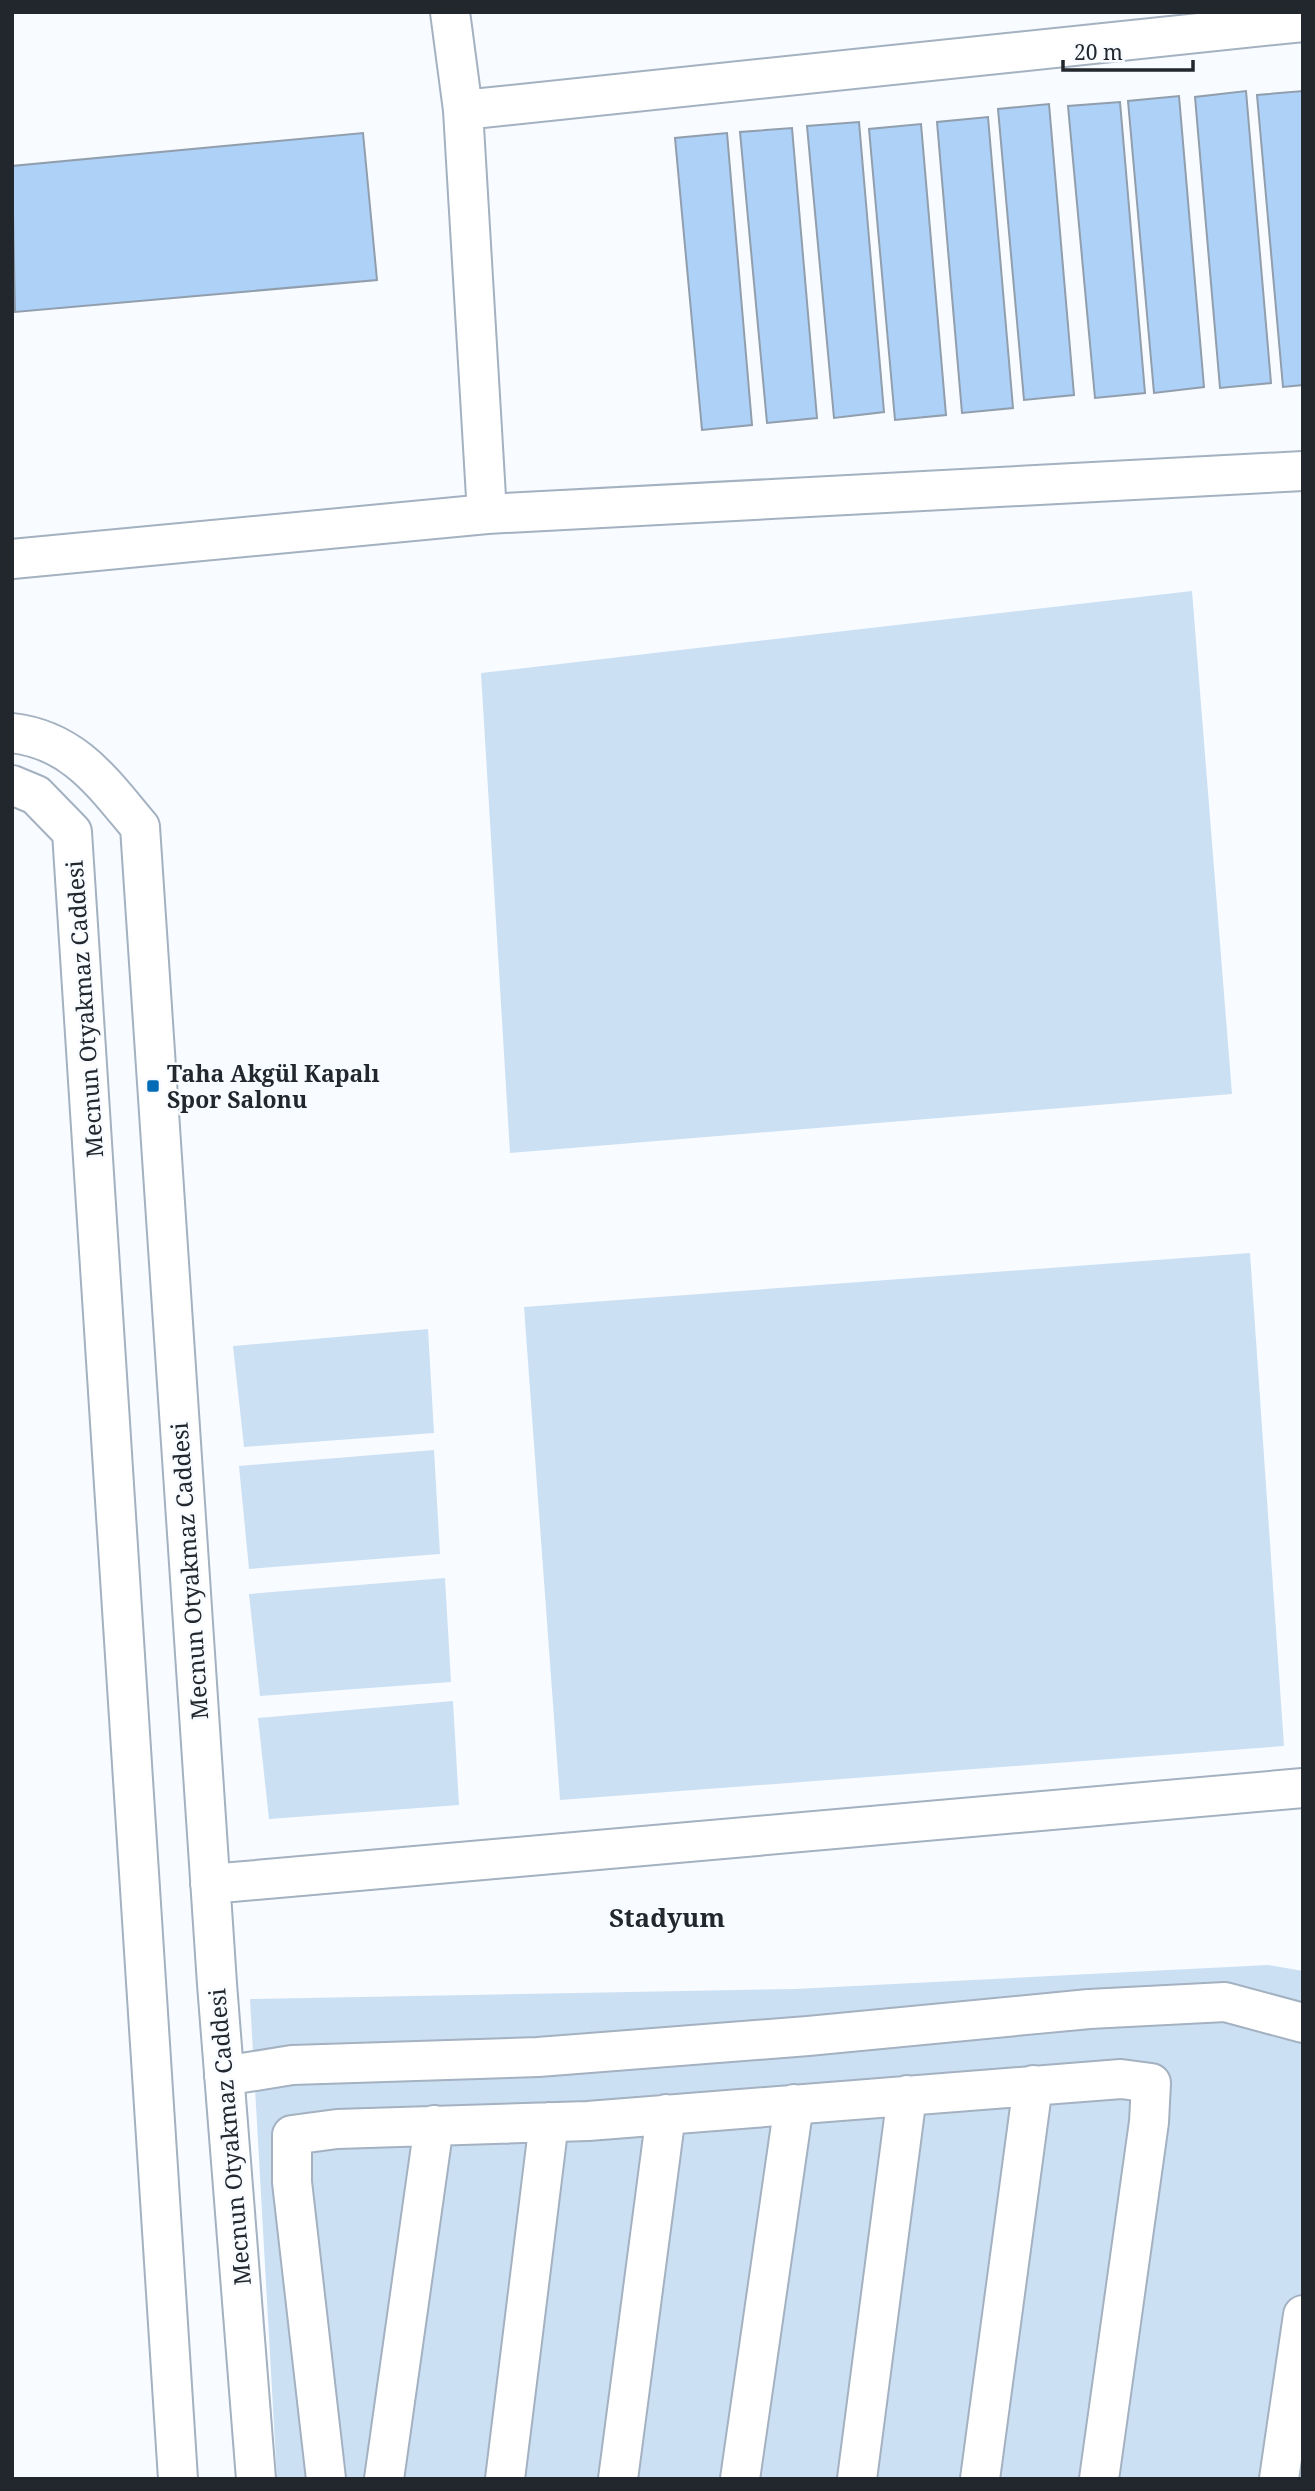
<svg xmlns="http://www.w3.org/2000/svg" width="1315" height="2491" viewBox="0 0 1315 2491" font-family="'Noto Serif',serif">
	<rect width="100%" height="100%" fill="#f8fbff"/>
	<path fill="#cce0f4" d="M1192 591 1232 1094 510 1153 481 673Z
		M1250 1253 1284 1746 560 1800 524 1307Z
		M428 1329 434 1433 244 1447 233 1346Z
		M434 1450 440 1554 249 1569 239 1466Z
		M445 1578 451 1682 260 1696 249 1594Z
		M453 1701 459 1805 269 1819 258 1718Z
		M1268 1965 1303 1971V2479H277L250 1999 795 1989Z"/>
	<path fill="#add1f7" stroke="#919ead" stroke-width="2" d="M1246 91 1271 383 1220 388 1195 97Z
		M1303 91V385L1283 387 1257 95Z
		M1179 96 1204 387 1154 393 1128 101Z
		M1120 102 1145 393 1095 398 1068 106Z
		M1049 104 1074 395 1024 400 998 109Z
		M988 117 1013 408 962 413 937 122Z
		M859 122 884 412 834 418 807 126Z
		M921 124 946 415 895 420 869 129Z
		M792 128 817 418 767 423 740 132Z
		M363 133 377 280 15 312 12 166Z
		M727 133 752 425 702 430 675 138Z"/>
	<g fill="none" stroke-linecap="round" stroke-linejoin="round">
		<g stroke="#a3b1c0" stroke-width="42">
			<path id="minor" d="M450 12 463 110 487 514
				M463 110 1303 22
				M12 559 487 514 1303 471
				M12 733C74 740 103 783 140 827L217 1984 256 2479
				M12 785 36 795 72 832 178 2479
				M210 1884 1303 1788
				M224 2076 292 2065 538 2057 808 2036 1089 2009 1225 2002 1303 2023
				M326 2479 292 2182V2135L337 2129 588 2121 1121 2079 1151 2083 1149 2122 1099 2479
				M384 2479 434 2125
				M505 2479 549 2122
				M618 2479 666 2114
				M740 2479 794 2104
				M857 2479 907 2095
				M980 2479 1033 2085
				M1279 2479 1303 2315"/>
		</g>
		<use href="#minor" stroke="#fff" stroke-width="38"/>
	</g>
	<rect fill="#016bb6" stroke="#f8fbff" stroke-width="2.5" x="146" y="1079" width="14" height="14" rx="3.5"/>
	<g text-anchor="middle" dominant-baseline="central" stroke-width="5" stroke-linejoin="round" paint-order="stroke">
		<g font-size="23" fill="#21272d" stroke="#f8fbff">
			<text transform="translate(84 1009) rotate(-94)">Mecnun Otyakmaz Caddesi</text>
			<text transform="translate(189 1571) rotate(-94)">Mecnun Otyakmaz Caddesi</text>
			<text transform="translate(229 2137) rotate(-95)">Mecnun Otyakmaz Caddesi</text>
		</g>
		<g font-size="23" font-weight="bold" fill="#21272d" stroke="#f8fbff" text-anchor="start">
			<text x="167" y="1073">Taha Akgül Kapalı<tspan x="167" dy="26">Spor Salonu</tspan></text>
		</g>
		<g font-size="26" font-weight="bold" fill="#21272d" stroke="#f8fbff">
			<text x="667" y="1917">Stadyum</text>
		</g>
	</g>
	<rect width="1315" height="2491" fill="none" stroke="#21272d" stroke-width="28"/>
	<path d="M1063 60v10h130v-10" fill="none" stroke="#21272d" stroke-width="3.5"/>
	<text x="1074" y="60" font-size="21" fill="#21272d" stroke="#f8fbff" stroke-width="5" paint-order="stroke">20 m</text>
</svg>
